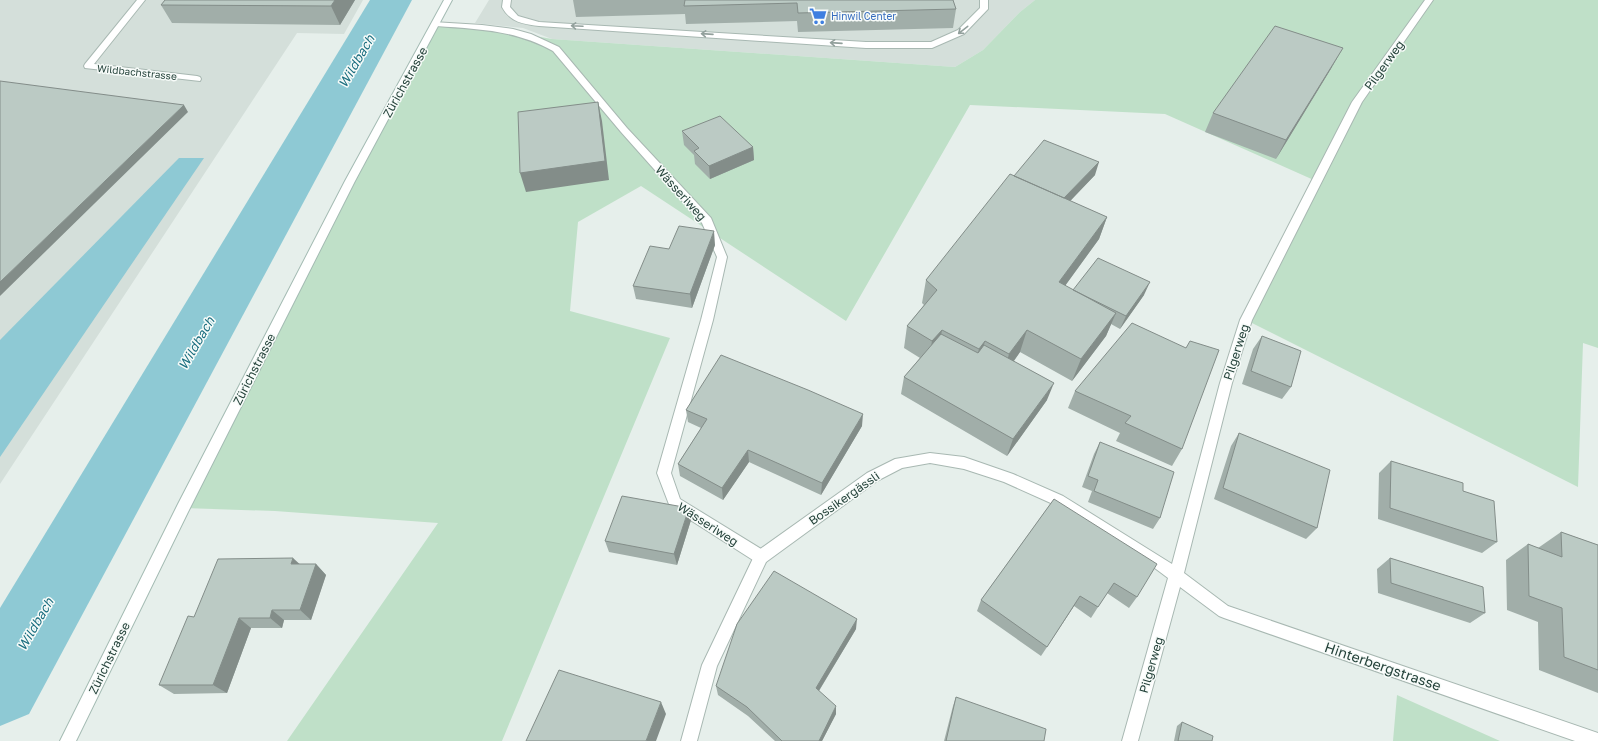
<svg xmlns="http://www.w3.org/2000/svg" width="1598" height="741" viewBox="0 0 1598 741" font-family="'Golos Text',sans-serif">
	<rect width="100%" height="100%" fill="#e6efeb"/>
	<path fill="#d4dfda" d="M0 0H363L344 34 297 33 0 484Z
		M489 0H1035L1020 12 983 50 955 67 552 39 523 28 475 23Z"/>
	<path fill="#bfe0c8" d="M1035 0H1598V348L1583 343 1578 487 1246 320 1316 181 1165 114 970 105 846 321 641 186 578 222 570 311 670 338 502 741H287L438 523 275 511 183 508 436 24 496 29 552 39 955 67 983 50 1020 12Z
		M1397 695 1500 741H1393Z"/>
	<path fill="#8ec9d4" d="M179 158H204L0 457V340Z"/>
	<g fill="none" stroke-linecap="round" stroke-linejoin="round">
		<path fill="#8ec9d4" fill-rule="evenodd" d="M370 0H412L29 714 0 726V608Z"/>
		<g stroke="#a8b8b2" stroke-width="2">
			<path id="service" d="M137 0H145L94 64 197 76 200 77 201 79 200 81 85 68 84 66 85 64Z
				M503 0H511L510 7 518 16 539 22 866 42H931L958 30 980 8V0H988V9L964 34 932 48H866L539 26C523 24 510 22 502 7Z
				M433 22 482 25 513 29 531 34 559 47 627 128 711 218 727 257 713 320 671 473 680 499 766 552 768 557 766 562 761 563 756 562 670 507 657 473 701 320 717 257 702 223 621 132 553 51C515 30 478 29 436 26L432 24Z"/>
		</g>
		<g stroke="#a8b8b2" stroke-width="2">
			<path id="minor" d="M1425 0H1433L1362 102 1252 320 1232 383 1184 573 1228 606 1598 733V741H1575L1224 618 1219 616 1180 587 1138 741H1122L1168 578 1152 566 1053 504 1004 482 964 469 930 463 902 468 877 481 766 562 717 666 697 741H681L702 665 756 552 867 473 895 459 930 453 964 457 1013 474 1063 496 1172 564 1220 383 1240 320 1352 102Z"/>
		</g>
		<g stroke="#a4bbb3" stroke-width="2">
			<path id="secondary" d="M444 0H452L355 181 188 512 76 741H60L178 504 345 181Z"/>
		</g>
		<use href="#service" fill="#fff" fill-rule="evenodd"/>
		<use href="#minor" fill="#fff" fill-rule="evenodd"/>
		<use href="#secondary" fill="#fff" fill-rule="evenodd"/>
	</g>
	<path fill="#a1aea9" d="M165 0H355L340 25 172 23 161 5Z
		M573 0H953L956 9 953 28 798 32 797 21 686 24 685 14 576 17Z
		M1332 67 1276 159 1205 132 1213 113Z
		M682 131 753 147 754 160 710 179 695 164 694 155 684 145Z
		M1095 175 1070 201 1107 217 1099 239 1065 286 1073 290 1144 295 1120 329 1111 324 1106 336 1072 381 1020 352 1014 361 1047 400 1007 456 901 394 904 377 920 358 904 348 907 326 924 305 922 303 926 280 1014 176Z
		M715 245 692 308 636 299 633 286 669 249Z
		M1262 336 1291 387 1282 399 1242 384 1253 349Z
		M1186 348 1182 449 1172 466 1116 441 1120 433 1068 408 1075 391Z
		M686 410 862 426 821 495 749 462 723 500 680 476 678 464 701 428 688 422Z
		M1239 433 1317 528 1306 539 1214 499 1231 446Z
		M1100 442 1160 518 1153 529 1088 502 1092 491 1082 487 1094 454Z
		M1391 461 1463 491 1497 542 1482 553 1378 519 1379 473Z
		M1054 499 1137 597 1129 608 1107 593 1091 618 1074 606 1041 656 977 611 981 600Z
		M691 520 677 565 609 552 605 541Z
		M1561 532 1598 545V693L1539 670 1538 622 1507 610 1506 560 1528 544 1538 548Z
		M1390 558 1485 613 1470 623 1378 593 1377 569Z
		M300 564H316L326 575 311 620H284L282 628H251L227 693 174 694 159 685 194 617Z
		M856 629 819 691 836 714 822 741H775L748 716 718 695 716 686Z
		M956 697 1044 741H944L953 706Z
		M1182 722 1212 741H1174L1177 726Z"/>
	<path fill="#838d89" d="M335 0H355L340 25 331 6Z
		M1343 48 1332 67 1276 159 1286 140Z
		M598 102 602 121 609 180 526 192 520 173Z
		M184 105 188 112 0 296V282Z
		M753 147 754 160 710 179 709 166Z
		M1099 162 1095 175 1053 219 1057 205Z
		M1107 217 1099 239 1051 305 1059 282Z
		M714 231 715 245 692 308 690 294Z
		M1150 282 1144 295 1120 329 1126 316Z
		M1116 313 1106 336 1072 381 1081 359Z
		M942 330 938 352 928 363 932 341Z
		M1027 330 1020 352 1003 376 1009 354Z
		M985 341 979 363 973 371 979 349Z
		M1054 383 1047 400 1007 456 1013 439Z
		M863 414 862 426 821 495 822 483Z
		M748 450 749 462 723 500 722 488Z
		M689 508 691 520 677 565 674 554Z
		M293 558 304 568 291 564Z
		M316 564 326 575 311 620 300 610Z
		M1080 596 1074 606 1041 656 1047 647Z
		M272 610 284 620 282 628 270 618Z
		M239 618 251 628 227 693 213 685Z
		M857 619 856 629 815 697 816 688Z
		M661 702 666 714 656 741H646Z
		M836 706V714L822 741H819Z"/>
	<path fill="#bbcac4" stroke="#838d89" d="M165 0H335L331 6 161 5Z
		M685 0H953L956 9 798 13 797 3 684 6Z
		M1275 26 1343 48 1286 140 1213 113Z
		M0 81 184 105 0 282Z
		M598 102 605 161 520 173 518 112Z
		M720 116 753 147 709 166 694 151 699 148 682 131Z
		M1044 140 1099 162 1064 198 1014 176Z
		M1010 174 1107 217 1059 282 1116 313 1081 359 1027 330 1009 354 985 341 979 349 942 330 932 341 907 326 937 290 926 280Z
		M679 226 714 231 690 294 633 286 650 246 669 249Z
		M1098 258 1150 282 1126 316 1073 290Z
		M1132 323 1186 348 1190 341 1219 350 1182 449 1125 423 1131 416 1075 391Z
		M941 334 978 353 984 345 1054 383 1013 439 904 377Z
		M1262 336 1301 351 1291 387 1251 371Z
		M721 355 808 390 863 414 822 483 748 450 722 488 678 464 707 419 686 410Z
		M1239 433 1330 470 1317 528 1223 488Z
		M1100 442 1174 472 1160 518 1094 491 1098 480 1088 476Z
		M1391 461 1463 483V491L1494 501 1497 542 1390 508Z
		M622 496 689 508 674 554 605 541Z
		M1054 499 1157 564 1137 597 1114 583 1098 607 1080 596 1047 647 981 600Z
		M1561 532 1598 545V670L1564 657 1562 608 1529 596 1528 544 1562 557Z
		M293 558 291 564H316L300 610H272L270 618H239L213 685H159L188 616 194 617 218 559Z
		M1390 558 1483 587 1485 613 1391 583Z
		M774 571 857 619 816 688 836 706 819 741H782L747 707 716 686 737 624Z
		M559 670 661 702 646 741H526Z
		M956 697 1046 729 1044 741H946Z
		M1182 722 1213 736 1212 741H1178Z"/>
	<defs><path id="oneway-shaft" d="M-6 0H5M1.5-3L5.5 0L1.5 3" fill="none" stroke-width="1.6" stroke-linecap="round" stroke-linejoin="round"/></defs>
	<g stroke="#92a09c">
		<use href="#oneway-shaft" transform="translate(577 26) rotate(-177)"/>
		<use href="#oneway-shaft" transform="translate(963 30) rotate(142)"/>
		<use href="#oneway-shaft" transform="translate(707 34) rotate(-176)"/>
		<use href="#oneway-shaft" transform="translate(836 43) rotate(-176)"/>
	</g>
	<defs>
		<g id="supermarket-bare" transform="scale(1.38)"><path d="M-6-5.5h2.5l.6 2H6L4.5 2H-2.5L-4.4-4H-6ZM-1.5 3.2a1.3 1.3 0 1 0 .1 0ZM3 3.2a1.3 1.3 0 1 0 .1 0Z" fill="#3f7fe0" stroke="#f7fbf9" stroke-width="2.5" paint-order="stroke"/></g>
	</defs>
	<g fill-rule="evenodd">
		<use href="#supermarket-bare" x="818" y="16"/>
	</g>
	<g text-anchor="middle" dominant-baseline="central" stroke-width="3" stroke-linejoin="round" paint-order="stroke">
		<g font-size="10" fill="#366cbe" stroke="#f7fbf9" text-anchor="start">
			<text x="831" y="16">Hinwil Center</text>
		</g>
		<g font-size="10" fill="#24423a" stroke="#f7fbf9">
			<text transform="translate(137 72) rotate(6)">Wildbachstrasse</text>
		</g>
		<g font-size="12" fill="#24423a" stroke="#f7fbf9">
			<text transform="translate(1384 65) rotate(-54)">Pilgerweg</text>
			<text transform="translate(405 82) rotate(-61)">Zürichstrasse</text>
			<text transform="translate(681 193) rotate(48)">Wässeriweg</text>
			<text transform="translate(1236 352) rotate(-72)">Pilgerweg</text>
			<text transform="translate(254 369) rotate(-63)">Zürichstrasse</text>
			<text transform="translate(844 498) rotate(-35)">Bossikergässli</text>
			<text transform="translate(708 524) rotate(33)">Wässeriweg</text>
			<text transform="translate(109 658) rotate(-64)">Zürichstrasse</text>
			<text transform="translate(1151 665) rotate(-74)">Pilgerweg</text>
		</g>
		<g font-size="13" font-style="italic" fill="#1c6f80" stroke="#f7fbf9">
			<text transform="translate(356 61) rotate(-60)">Wildbach</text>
			<text transform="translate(196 343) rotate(-60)">Wildbach</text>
			<text transform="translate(35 624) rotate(-60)">Wildbach</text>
		</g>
		<g font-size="14" fill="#24423a" stroke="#f7fbf9">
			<text transform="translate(1383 666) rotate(19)">Hinterbergstrasse</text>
		</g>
	</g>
</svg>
